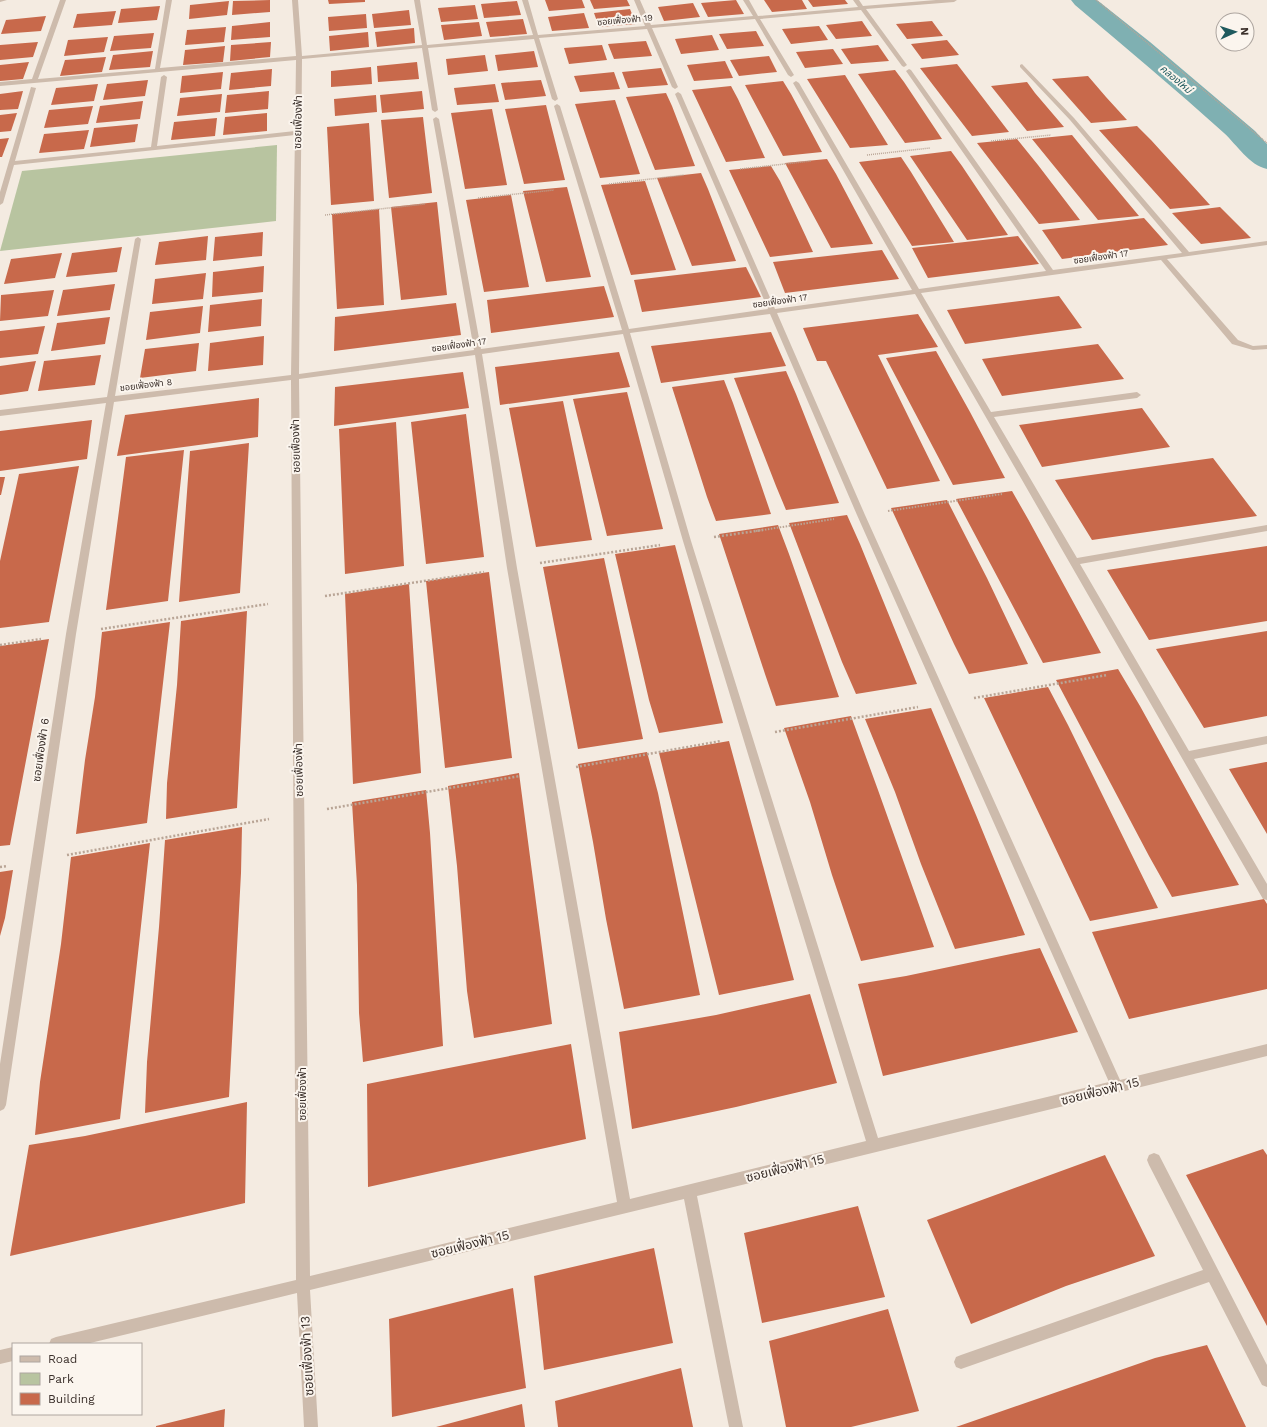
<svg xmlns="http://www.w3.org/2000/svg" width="1267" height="1427" viewBox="0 0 1267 1427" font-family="'Work Sans','Noto Sans Thai',sans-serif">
	<rect width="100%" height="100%" fill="#f4ebe1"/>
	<path fill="#b8c4a0" d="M277 145 276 221 0 251 22 171Z"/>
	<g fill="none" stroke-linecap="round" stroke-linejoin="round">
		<path fill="#7fb0b2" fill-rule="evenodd" d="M1071 0H1097L1150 42 1255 131 1267 144V169C1249 165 1237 145 1224 133 1175 89 1125 47 1075 5Z"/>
	</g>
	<path fill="#c8694b" d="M270 0V12L232 15 233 1Z
		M328 0H365V2L329 4Z
		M545 0H582L585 8 549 11Z
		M590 0H627L630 6 594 9Z
		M736 0 744 14 708 17 701 3Z
		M764 0H802L807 9 772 12Z
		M808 0H845L848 4 813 7Z
		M229 1 227 15 189 19 190 5Z
		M517 1 521 15 484 18 481 4Z
		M693 3 700 17 664 21 658 7Z
		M475 5 478 19 441 22 438 8Z
		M160 6 157 20 118 23 121 9Z
		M630 9 636 24 599 27 594 13Z
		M409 10 411 25 374 28 372 14Z
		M116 11 112 25 73 28 77 14Z
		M584 13 589 28 552 31 548 17Z
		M366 14 367 28 329 31 328 17Z
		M46 16 41 31 1 34 6 20Z
		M523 19 527 34 490 37 486 22Z
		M862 21 872 36 836 39 826 25Z
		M932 21 943 36 907 39 896 24Z
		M270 22V37L231 40 232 26Z
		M479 22 482 36 444 40 441 25Z
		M819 26 828 40 791 44 782 29Z
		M226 27 224 42 185 45 187 30Z
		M414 28 415 43 377 47 375 32Z
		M756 31 764 46 727 49 719 34Z
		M368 32 369 47 330 51 329 36Z
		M154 33 151 48 110 51 114 36Z
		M712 35 719 50 681 54 675 39Z
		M108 37 104 52 64 56 68 40Z
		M947 40 959 55 922 59 911 44Z
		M646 41 652 56 614 59 608 44Z
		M38 42 33 57 0 60V45Z
		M271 42 270 57 230 61 231 45Z
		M602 45 607 60 569 64 564 48Z
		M878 45 889 61 851 64 841 49Z
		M225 46 223 62 183 65 185 50Z
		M833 49 843 64 805 68 796 52Z
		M153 51 150 67 109 70 113 55Z
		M534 51 538 67 498 71 495 55Z
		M485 55 488 71 448 75 446 59Z
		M769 56 777 72 739 76 730 60Z
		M106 57 102 72 60 76 65 60Z
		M725 61 733 78 694 81 687 65Z
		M29 62 23 79 0 81V65Z
		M417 62 419 79 378 82 377 66Z
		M957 64 967 77 1009 132 972 136 920 68Z
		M371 67 372 84 331 87V71Z
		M661 68 668 85 628 88 622 72Z
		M272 69 271 86 229 90 231 73Z
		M895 70 904 82 942 139 905 143 858 74Z
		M223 72 221 89 180 93 182 76Z
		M614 72 620 89 580 92 574 76Z
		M845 75 853 88 888 145 850 148 807 79Z
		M1088 76 1106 97 1127 120 1091 123 1052 79Z
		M148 80 145 96 103 100 107 84Z
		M541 80 546 96 505 100 501 83Z
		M783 81 791 94 822 152 783 156 745 85Z
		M1027 82 1035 93 1064 127 1027 131 991 86Z
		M98 84 94 101 51 105 56 88Z
		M495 84 499 102 457 105 454 88Z
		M731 86 738 99 765 158 726 162 692 90Z
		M23 91 18 109 0 110V94Z
		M269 91 268 109 225 113 227 95Z
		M422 91 424 109 382 113 380 95Z
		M666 93 672 106 695 166 655 170 626 97Z
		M222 94 220 112 177 116 180 98Z
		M376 95 377 112 335 116 334 99Z
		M615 100 640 174 600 178 575 104Z
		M143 101 140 119 96 123 100 106Z
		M546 105 565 180 524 184 505 109Z
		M93 106 88 124 44 128 49 110Z
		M492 109 507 185 465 189 451 113Z
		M17 113 11 131 0 132V115Z
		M267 113V131L223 135 225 117Z
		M423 117 432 193 389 198 381 120Z
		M217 118 215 136 171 140 174 122Z
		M369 123 374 201 331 205 327 127Z
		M138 124 135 142 90 147 94 128Z
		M1137 126 1151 140 1210 205 1170 209 1099 130Z
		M89 130 84 149 39 153 44 134Z
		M1072 135 1094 162 1139 216 1098 220 1032 139Z
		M9 138 2 157H0V139Z
		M1017 139 1038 165 1080 220 1039 224 977 143Z
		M951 151 962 166 1008 235 967 240 910 156Z
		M901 157 911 172 954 242 912 246 859 162Z
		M827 159 836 174 873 244 831 248 785 163Z
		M771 166 780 181 813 252 770 257 729 170Z
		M701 173 708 189 736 261 692 266 657 178Z
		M645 181 676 270 631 275 601 185Z
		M567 187 591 277 546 282 523 191Z
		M511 195 529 287 484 292 466 200Z
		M437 202 447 295 401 300 391 207Z
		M1220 207 1251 238 1201 244 1172 213Z
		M379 209 384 305 337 309 332 214Z
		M1144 218 1168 245 1062 259 1042 230Z
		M263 232 262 256 213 261 215 237Z
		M208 236 206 260 155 265 159 242Z
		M1018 236 1039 264 928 278 912 248Z
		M122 247 117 272 66 277 72 253Z
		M882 250 899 279 785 293 773 262Z
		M62 253 55 278 4 284 11 259Z
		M264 266 263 292 212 297 213 272Z
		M746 267 761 297 642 312 634 280Z
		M206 273 203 299 152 304 155 279Z
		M115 284 110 310 57 316 63 290Z
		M604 286 614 317 491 333 487 300Z
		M54 290 48 316 0 321 1 295Z
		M1059 296 1082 328 965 344 947 310Z
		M262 299 261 326 208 332 210 305Z
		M456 303 461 335 334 351 335 317Z
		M203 306 200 333 146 340 150 312Z
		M918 314 938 347 878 355 940 481 887 489 826 361H817L803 328Z
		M110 317 105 344 51 351 57 323Z
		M45 326 38 354 0 358V331Z
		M771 332 786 366 661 383 651 346Z
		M264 336 263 365 208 371 210 343Z
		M199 343 196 371 140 378 145 349Z
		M1098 344 1124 379 1002 396 982 359Z
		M936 351 970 412 1005 478 953 485 886 358Z
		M619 352 630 387 500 405 495 367Z
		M101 355 95 385 38 391 44 361Z
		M36 361 28 391 0 395V366Z
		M786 371 796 394 839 503 786 510 776 486 734 378Z
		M463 372 469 408 334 426 335 387Z
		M724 380 733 403 771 514 716 521 707 497 672 387Z
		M627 392 663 529 607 536 573 399Z
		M259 398 258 437 117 456 125 415Z
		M563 401 592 540 536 547 509 408Z
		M1142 408 1170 447 1042 467 1019 425Z
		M466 414 484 557 426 564 411 422Z
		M92 420 87 459 0 471V431Z
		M396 422 404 566 345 574 339 429Z
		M249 443 240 593 179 602 190 451Z
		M184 450 168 601 106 610 126 457Z
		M1213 458 1257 516 1092 540 1055 480Z
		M79 466 49 622 0 628V561L19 474Z
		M0 477H5L1 495H0Z
		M1012 491 1028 519 1101 653 1043 663 956 499Z
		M947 500 987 578 1028 664 969 674 954 644 891 508Z
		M847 515 860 544 917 684 856 694 842 662 789 523Z
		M778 525 789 554 839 697 776 706 765 674 719 534Z
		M675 545 723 723 659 733 649 700 615 554Z
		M1267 546V621L1149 640 1107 570Z
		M604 558 643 739 578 749 543 567Z
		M489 572 512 758 445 768 426 581Z
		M409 584 421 773 353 784 345 594Z
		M247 611 237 808 166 819 167 783 177 685 181 621Z
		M170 622 147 823 76 834 85 760 95 697 102 632Z
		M1267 631V716L1204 728 1156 649Z
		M49 639 10 845 0 846V646Z
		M1118 669 1140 706 1239 885 1172 897 1149 856 1056 680Z
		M1048 687 1068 725 1158 908 1090 921 984 698Z
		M931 708 976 815 1025 935 955 949 921 864 895 792 865 719Z
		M851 716 878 790 934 947 861 961 832 875 810 802 784 728Z
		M729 741 794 980 719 995 659 753Z
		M647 752 658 793 700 995 624 1009 606 919 593 842 578 764Z
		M1266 762H1267V834L1229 769Z
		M519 773 552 1024 474 1038 467 991 457 866 448 786Z
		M426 790 430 833 443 1046 363 1062 359 1013 357 885 352 802Z
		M242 827 241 873 229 1097 145 1113 147 1062 159 927 165 840Z
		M150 843 120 1119 35 1135 40 1082 61 944 71 857Z
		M13 870 5 918 0 936V872Z
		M1264 899 1267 904V989L1129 1019 1092 932Z
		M1040 948 1078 1032 883 1076 858 984 906 976Z
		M810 994 837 1083 736 1107 632 1129 619 1032 716 1015Z
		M571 1044 586 1139 368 1187 367 1084Z
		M247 1102 245 1203 10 1256 29 1145 85 1136Z
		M1263 1149 1267 1155V1326L1186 1175Z
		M1105 1155 1155 1256 1066 1286 971 1324 927 1220Z
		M858 1206 885 1297 762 1323 744 1233Z
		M654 1248 673 1343 544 1370 534 1276Z
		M513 1288 526 1388 392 1417 389 1319Z
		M888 1309 919 1411 851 1427H786L769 1341Z
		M1207 1345 1246 1427H956L1155 1358Z
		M681 1368 693 1427H558L555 1401Z
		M522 1404 525 1427H436Z
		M225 1409 224 1427H156V1426Z"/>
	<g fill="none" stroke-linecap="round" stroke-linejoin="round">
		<path stroke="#b9a596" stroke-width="1.5" stroke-dasharray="1 1" stroke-linecap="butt" d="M1096 0 1267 143
			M991 141 1051 135
			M867 155 930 148
			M740 169 811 161
			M609 184 684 175
			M478 198 554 190
			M325 215 425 204"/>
		<path stroke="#b9a596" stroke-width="2" stroke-dasharray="1.5 1.5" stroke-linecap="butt" d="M888 511 1002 494
			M756 531 834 519"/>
		<path stroke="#b9a596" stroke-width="2.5" stroke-dasharray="2 2" stroke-linecap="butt" d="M714 537 763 530
			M540 563 660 545
			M325 596 484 572
			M101 629 268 604
			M0 645 41 639
			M974 698 1107 675
			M775 732 918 707
			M576 767 721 741
			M327 809 520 776
			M67 855 269 819
			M0 867 7 866"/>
		<path fill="#cdbbac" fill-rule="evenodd" d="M0 0H7L0 2Z
			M60 0H66L38 79 155 69 166 0H172L160 68 296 56 292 0H298L302 56 422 45 414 0H420L427 45 533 35 522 0H528L538 35 645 26 634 0H640L651 25 753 16 743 0H749L758 16 858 7 853 0H859L863 6 936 0H957L954 2 866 9 907 65 904 67 902 66 861 10 760 19 794 75 791 77 788 75 755 19 652 28 678 87 675 89 672 87 647 29 539 38 558 99 555 101 552 99 534 39 428 48 438 110 435 112 432 110 422 48 302 59 299 374 474 350 433 119 436 117 439 119 481 349 622 330 554 106 557 104 560 106 629 329 768 309 675 94 678 92 681 94 775 309 912 290 793 83 796 81 799 83 919 289 1046 271 906 71 909 69 911 70 1053 270 1182 253 1070 120 1020 67V65L1022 64 1074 118 1189 252 1267 241V245L1167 259 1238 340 1253 346 1267 345V349L1253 350 1232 344 1161 260 921 293 991 412 1137 392 1141 395 1137 398 994 417 1077 558 1267 525V531L1080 564 1189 751 1267 736V744L1194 759 1267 884V900L1263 899 915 294 777 313 865 515 1120 1080 1267 1044V1056L697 1196 743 1427H729L684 1199 310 1290 318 1427H304L297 1293 86 1344H49L51 1339 56 1337 296 1280 291 380 114 402 76 634 6 1105 4 1109 0 1111V1064L66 634 106 403 0 416V410L107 397 135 239 138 237 141 239 115 396 291 375 295 135 14 165 3 203 0 205V192L31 87 36 88 15 161 151 147 161 77 164 75 167 77 157 146 295 131 296 60 0 86V82L32 79ZM770 314 857 515 1109 1082 878 1138 691 541 630 333ZM623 334 683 541 866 1141 630 1199 517 568 482 354ZM475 355 507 568 617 1202 310 1276 299 379Z
			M1154 1153 1159 1155 1267 1365V1387L1262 1385 1209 1282 961 1369 956 1367 954 1362 956 1357 961 1355 1203 1270 1149 1165 1147 1160 1149 1155Z
			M13 1347V1361L0 1364V1350Z"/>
	</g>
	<g text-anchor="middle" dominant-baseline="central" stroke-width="4" stroke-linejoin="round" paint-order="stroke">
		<g font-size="9" fill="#3b302b" stroke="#fbf5ee">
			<text transform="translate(625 20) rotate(-5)">ซอยเฟื่องฟ้า 19</text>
			<text transform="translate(1101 257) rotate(-8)">ซอยเฟื่องฟ้า 17</text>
			<text transform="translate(780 301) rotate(-8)">ซอยเฟื่องฟ้า 17</text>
			<text transform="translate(459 345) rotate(-8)">ซอยเฟื่องฟ้า 17</text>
			<text transform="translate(146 385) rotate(-7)">ซอยเฟื่องฟ้า 8</text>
		</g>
		<g font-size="10" font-style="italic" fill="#1f5a5e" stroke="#fbf5ee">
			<text transform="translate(1176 79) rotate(40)">คลองใหม่</text>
		</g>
		<g font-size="11" fill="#3b302b" stroke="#fbf5ee">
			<text transform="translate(298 122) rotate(-89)">ซอยเฟื่องฟ้า</text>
			<text transform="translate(296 446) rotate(-91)">ซอยเฟื่องฟ้า</text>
			<text transform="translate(41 750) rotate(-82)">ซอยเฟื่องฟ้า 6</text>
			<text transform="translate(299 770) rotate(-91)">ซอยเฟื่องฟ้า</text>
			<text transform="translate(302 1094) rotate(-90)">ซอยเฟื่องฟ้า</text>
		</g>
		<g font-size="13" fill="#3b302b" stroke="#fbf5ee">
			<text transform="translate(1100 1091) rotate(-14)">ซอยเฟื่องฟ้า 15</text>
			<text transform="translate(785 1168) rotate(-14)">ซอยเฟื่องฟ้า 15</text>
			<text transform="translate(470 1244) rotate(-14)">ซอยเฟื่องฟ้า 15</text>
			<text transform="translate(307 1356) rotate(-93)">ซอยเฟื่องฟ้า 13</text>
		</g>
	</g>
	<rect x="12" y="1343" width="130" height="72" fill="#fbf5ee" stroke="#aea6a0"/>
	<rect x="20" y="1356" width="20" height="6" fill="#cdbbac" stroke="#aea6a0"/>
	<text x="48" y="1363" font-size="12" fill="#3b302b">Road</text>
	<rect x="20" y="1373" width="20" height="12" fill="#b8c4a0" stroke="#aea6a0"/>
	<text x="48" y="1383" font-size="12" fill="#3b302b">Park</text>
	<rect x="20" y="1393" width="20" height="12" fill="#c8694b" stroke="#aea6a0"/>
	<text x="48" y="1403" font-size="12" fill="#3b302b">Building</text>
	<g transform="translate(1235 32) rotate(87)"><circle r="19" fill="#fbf5ee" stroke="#aea6a0"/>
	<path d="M0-3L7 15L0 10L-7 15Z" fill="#1f5a5e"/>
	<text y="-6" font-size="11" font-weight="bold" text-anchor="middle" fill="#3b302b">N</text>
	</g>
</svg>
